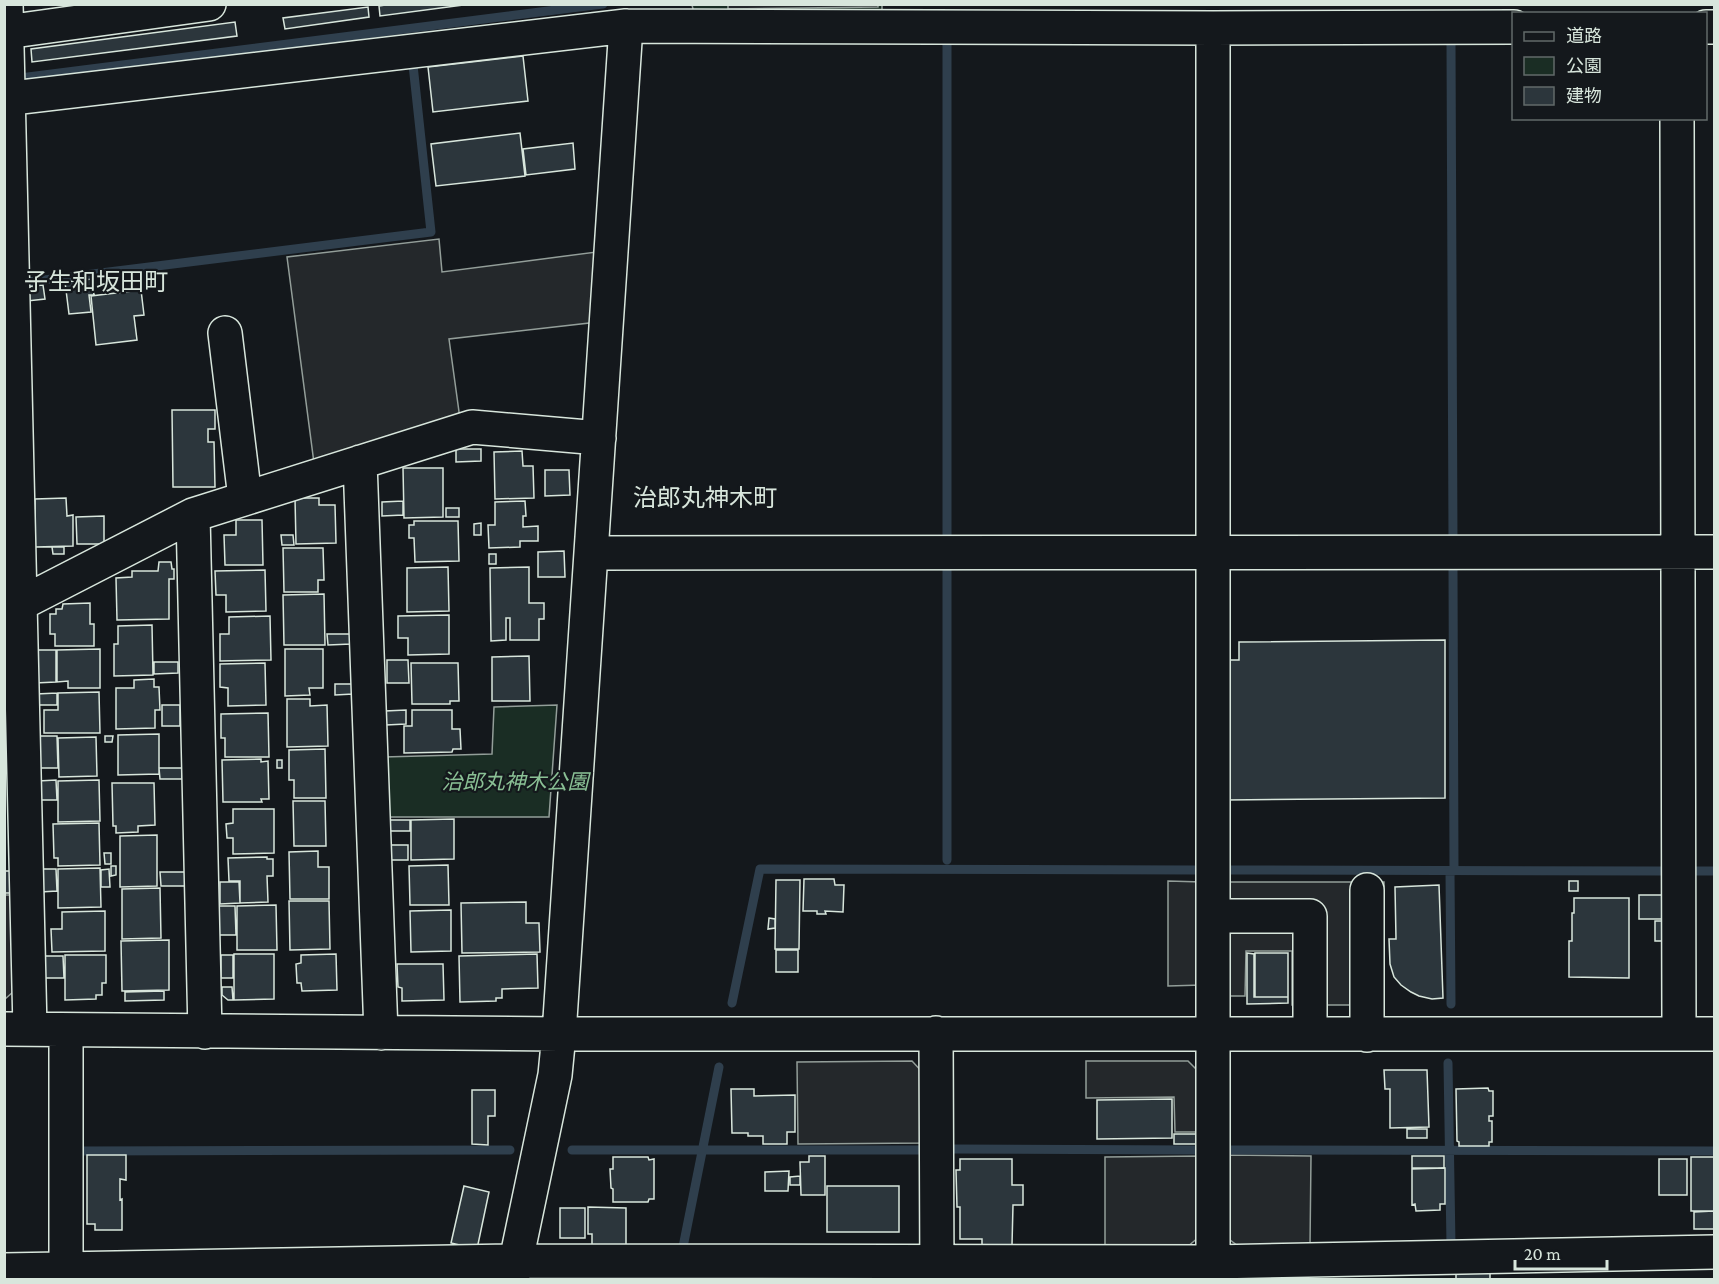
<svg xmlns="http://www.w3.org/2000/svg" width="1719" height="1284" viewBox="0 0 1719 1284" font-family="'Crimson Pro','Noto Sans JP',serif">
	<rect width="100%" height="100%" fill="#14181c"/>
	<path fill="#1a2d24" stroke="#939e99" stroke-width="1.5" d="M692 5H882V18L695 17Z
		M557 705 549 817H385L384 757 492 754 494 707Z"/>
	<path fill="#24282b" stroke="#939e99" stroke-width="1.5" d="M878 4V7L728 9V4Z
		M439 239 442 272 604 251 598 322 449 339 460 419 314 463 287 257Z
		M1168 881 1202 882V985L1168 986Z
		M1224 882H1384V1005H1292V951H1246L1245 996H1231L1224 990Z
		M5 895H13V992L5 999Z
		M912 1061 926 1076V1143L798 1144 797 1062Z
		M1086 1061H1188L1198 1071V1132H1175L1174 1097 1086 1098Z
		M1225 1155 1311 1156 1310 1246H1238L1225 1236Z
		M1200 1156V1236L1186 1248H1105V1157Z"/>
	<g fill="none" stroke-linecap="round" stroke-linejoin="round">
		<path stroke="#2f3f4d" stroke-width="9" d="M1451 43 1453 542
			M947 44V540
			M20 78 603 4
			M28 282 431 232 413 65
			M1453 570 1454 871
			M947 860V570
			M1228 870 1664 871
			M1450 871 1451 1004
			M1691 871H1714
			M732 1003 760 869 1198 870
			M1448 1063 1451 1245
			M952 1149 1197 1150
			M572 1150H925
			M1230 1150 1714 1151
			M80 1151 510 1150
			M682 1252 719 1067"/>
	</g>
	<path fill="#2c363c" stroke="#d8e6dc" stroke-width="1.5" d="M392 4H471L380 16 379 6Z
		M368 7 369 17 285 29 283 18Z
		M235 22 237 36 32 62 31 49Z
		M523 56 528 101 433 112 428 67Z
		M520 133 525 176 436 186 431 144Z
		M573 143 575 169 526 175 523 149Z
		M92 279 94 295H89L91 312 69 314 65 282Z
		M43 285 45 299 27 301 25 287Z
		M141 290 144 315 134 316 137 340 96 345 91 296Z
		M172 410H215V429H208V442H214L215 487H173Z
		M456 449H481V461L456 462Z
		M522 451 523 466H533L534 498 495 499 494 452Z
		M403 468H443V517L404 518Z
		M545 470H569L570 495 545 496Z
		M66 498 67 516 73 515V546L35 547V499Z
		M295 498H319V505H335L336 543 296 544Z
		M403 501V515L382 516V502Z
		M525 501 526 516H523V527L538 526V541H520V547L489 548 488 525H495V502Z
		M446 508H459V517H446Z
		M104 516V544H77L76 517Z
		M236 520H262L263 565H225L224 535H236Z
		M414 521H458L459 561 415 562 414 538H409V525H414Z
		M481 523V535H474V524Z
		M281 535H293L294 545H282Z
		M52 547H64V554H53Z
		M283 548H323L324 580H318V592H284Z
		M564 551 565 577H538V552Z
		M489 554H496V564H489Z
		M159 562H171L172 569H174V579H169V619L117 620 116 578 132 577V571H158Z
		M448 567 449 611 407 612V568Z
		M529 567V603H544V619H539V640H510V618H506V640L491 641 490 568Z
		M265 570 266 611 226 612V595H216L215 571Z
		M324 594 325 645H284L283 595Z
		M90 603V624H94V646H55V634H50V614H56V609H62L63 604Z
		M449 615V654L408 655V638H398V616Z
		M270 616 271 660 220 661V634H229V617Z
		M152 625 153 675 114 676V644H118V626Z
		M327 634H351V644L328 645Z
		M1445 640V798L1226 800V660H1239V642Z
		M100 649V688H68V681L57 682V650Z
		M285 649H323V688H309L310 695 285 696Z
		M35 650H56V682L35 683Z
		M529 656 530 701H492V657Z
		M387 660H408L409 683H387Z
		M154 662H178V673L154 674Z
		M265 663 266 705 228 706V688L220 687V664Z
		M411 663H458L459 701H450V704H412Z
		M154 679V687H159L160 710H155V728L116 729V688H134V680Z
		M335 684H353V694L335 695Z
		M99 692 100 733H44V710H58V693Z
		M57 693V705H37L36 694Z
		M287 699H310V706L327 705 328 746 287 747Z
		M162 705H180V726H162Z
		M406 710V724L386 725 385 711Z
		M412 710H452V729H460L461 749H453L452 752 404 753V726H412Z
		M268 713 269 757H225V738H221V714Z
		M159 734V774L118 775V735Z
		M38 736H57L58 768H38Z
		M105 736H113L112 742H105Z
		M96 737 97 776 59 777 58 738Z
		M325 749 326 798H294V780H289V750Z
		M261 759V762L268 761 269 799H261L262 802H223L222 760Z
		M277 760H282V768H277Z
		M159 768H182V779H160Z
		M56 780 57 800H38V781Z
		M99 780 100 821 58 822V781Z
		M112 783H154L155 825 138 826V832L116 833V826H113Z
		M293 801H325L326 846H294Z
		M233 809H274V853L233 854V838H227L226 824 233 823Z
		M454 819V859L411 860V820Z
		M388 820H410V831H389Z
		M99 823 100 865 58 866V858H54L53 824Z
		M157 835V886L120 887V836Z
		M389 845H408V860H389Z
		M318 851V867H329V899H290L289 852Z
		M104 853H111V864H105Z
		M267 857V859H273V876H267L268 902 240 903V881H229L228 858Z
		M448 865 449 905H410L409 866Z
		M111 866H116V875L111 876Z
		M100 868 101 907 58 908V869Z
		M40 869H56L57 891 40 892Z
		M109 869 110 887H101V870Z
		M4 871H10V893H4Z
		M160 872H185V886H161Z
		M804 879H834L835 885H844L843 912 825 911 826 914H817V911H803Z
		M776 880H800L799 949H775Z
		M1569 881H1578V891H1569Z
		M220 882H239L240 903 220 904Z
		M1439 885 1443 998 1432 999 1419 996 1411 992 1401 985 1394 977 1390 964 1389 939H1396L1395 887Z
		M160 888 161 938 122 939V889Z
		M1639 895H1664L1663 919H1639Z
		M1574 898H1629V978L1569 977V941H1572V913H1574Z
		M289 901H329L330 949 290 950Z
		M526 902V923H539L540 952 462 953 461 903Z
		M276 905 277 950H237V906Z
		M219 906H235L236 935H219Z
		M451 910V951L411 952 410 911Z
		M105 911V951L52 952 51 929H62V912Z
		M769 918 775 919V928L768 929Z
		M1655 921H1664V941H1655Z
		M169 940V990L122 991 121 941Z
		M776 950H798V972H776Z
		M1247 953 1254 954V997H1288V1003L1247 1004Z
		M1255 953H1288V997H1255Z
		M234 954H274V999L234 1000Z
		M336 954 337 990 302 991 301 983H297L296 964 301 963V955Z
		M537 954 538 988 502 989V998H496V1001L460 1002 459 956Z
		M65 955H106V983H102V995H96V999L65 1000Z
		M221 955H233V978H221Z
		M43 956H63L64 978H44Z
		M397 964H443L444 1000 402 1001V988L398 987Z
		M222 987H232L233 1000H228L222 995Z
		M164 991V1000L125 1001V992Z
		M1384 1070H1427L1429 1127 1390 1128V1089H1385Z
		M1488 1088 1489 1091H1493V1116H1489V1121H1492V1142H1489V1146H1459V1142L1457 1141 1456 1089Z
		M731 1089H754V1096L795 1095V1132H787V1144H763V1136H748V1133H732Z
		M472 1090H495V1116H488V1145L472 1144Z
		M1172 1099V1138L1097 1139V1100Z
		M1407 1129H1427V1138H1407Z
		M1174 1134H1196V1144H1174Z
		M87 1155H126V1180L120 1179V1200L122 1199V1230H95V1224H87Z
		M809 1156H825V1195H801L800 1162H809Z
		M1412 1156H1444V1168H1412Z
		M613 1157H648L649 1160 654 1159V1199H649L648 1202H613V1189L611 1188 610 1169H613Z
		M1691 1157H1714V1211H1691Z
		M960 1159H1012V1185H1023V1205H1013L1012 1245H982V1239H960V1207H957L956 1170H960Z
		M1659 1159H1687V1195H1659Z
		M1445 1168V1204H1440V1210L1416 1211 1415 1204 1412 1205V1169Z
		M789 1171 788 1191H765V1172Z
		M800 1176V1185H790V1177Z
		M464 1186 489 1192 477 1249 451 1243Z
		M827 1186H899V1232H827Z
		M588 1207 626 1208V1248H592V1234H588Z
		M560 1208H585V1238H560Z
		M1714 1211V1229H1694V1212Z
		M1456 1271H1490V1280H1456Z
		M1084 1274H1115V1280H1084Z"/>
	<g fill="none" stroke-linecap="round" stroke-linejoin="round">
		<g stroke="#d8e6dc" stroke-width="36">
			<path id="minor" d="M6 4 30 1029
				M1706 27H1714
				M6 32 209 4
				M4 99 626 26 1213 28 1514 27
				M1677 118 1679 1034
				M225 333 245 498
				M360 462 381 1033
				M193 515 205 1032
				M592 553 1714 552
				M20 604 193 515 472 427 599 438
				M1213 916H1310V1034
				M4 1029 559 1034H1714
				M936 1033 937 1280
				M1367 1035V890
				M4 1270 516 1261 1213 1262 1714 1252
				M66 1280V1030
				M512 1280 555 1075 559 1034 626 26
				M1213 1280V28"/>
		</g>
		<use href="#minor" stroke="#14181c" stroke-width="33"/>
	</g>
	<g text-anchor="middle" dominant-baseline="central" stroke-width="4.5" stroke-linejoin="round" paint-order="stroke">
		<g font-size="21" font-style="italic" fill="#8ac095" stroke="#14181c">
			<text x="515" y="782">治郎丸神木公園</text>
		</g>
		<g font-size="24" fill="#d8e6dc" stroke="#14181c">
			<text x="96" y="281">子生和坂田町</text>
			<text x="705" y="497">治郎丸神木町</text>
		</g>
	</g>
	<rect width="1719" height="1284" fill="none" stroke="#d8e6dc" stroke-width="12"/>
	<rect x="1512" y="12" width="195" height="108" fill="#14181c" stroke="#626a69" stroke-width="1.5"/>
	<rect x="1524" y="32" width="30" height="9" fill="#14181c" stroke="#626a69" stroke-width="1.5"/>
	<text x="1566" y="42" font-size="18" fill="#d8e6dc">道路</text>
	<rect x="1524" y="57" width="30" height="18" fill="#1a2d24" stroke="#626a69" stroke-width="1.5"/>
	<text x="1566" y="72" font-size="18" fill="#d8e6dc">公園</text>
	<rect x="1524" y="87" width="30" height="18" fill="#2c363c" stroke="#626a69" stroke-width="1.5"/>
	<text x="1566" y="102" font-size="18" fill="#d8e6dc">建物</text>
	<path d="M1515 1260v9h92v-9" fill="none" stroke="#d8e6dc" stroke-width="3"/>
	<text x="1524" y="1260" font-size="18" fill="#d8e6dc" stroke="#14181c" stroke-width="4.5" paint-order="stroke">20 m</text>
</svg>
